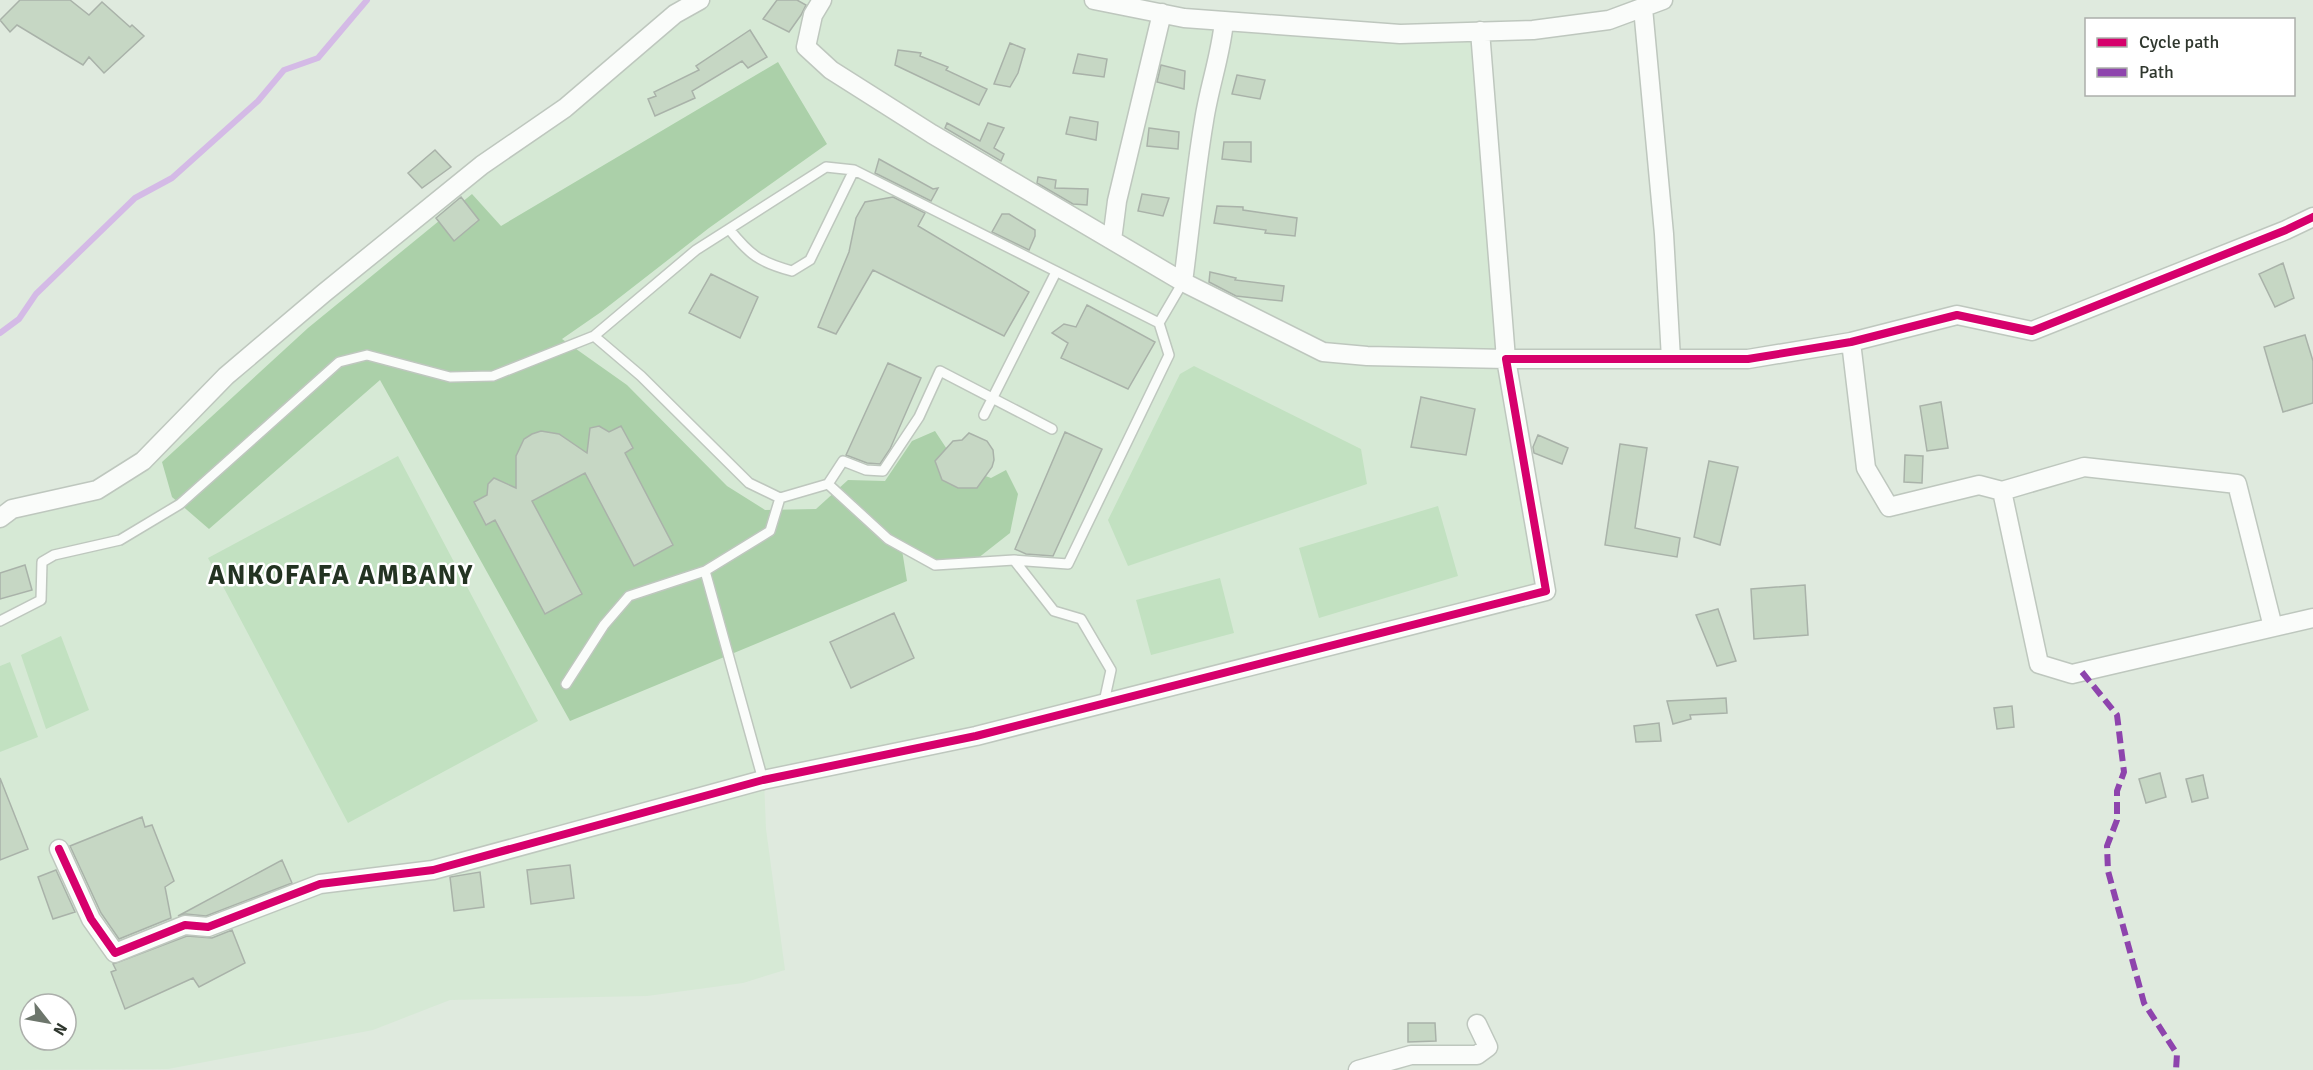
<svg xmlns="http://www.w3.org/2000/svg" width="2313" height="1070" viewBox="0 0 2313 1070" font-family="Signika,sans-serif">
	<rect width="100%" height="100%" fill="#dfeade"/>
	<path fill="#d6e9d5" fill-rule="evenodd" d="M700 0H1094L1162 13 1480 31 1494 215 1546 591 764 780 766 829 785 970 743 983 647 996 450 1000 373 1030 168 1069 0 1070V518L97 490 226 376ZM30 1004H66V1040H30Z"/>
	<path fill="#c2e1c1" d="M1194 366 1361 449 1367 484 1128 566 1108 520 1180 374Z
		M398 456 538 721 348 823 208 558Z
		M1438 506 1458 576 1319 618 1299 548Z
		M1220 578 1234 633 1151 655 1136 600Z
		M61 636 89 710 46 729 21 655Z
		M10 662 38 737 0 752V666Z"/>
	<path fill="#abd0a9" d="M778 62 827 144 709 228 601 312 562 339 627 385 727 486 765 510 816 509 848 480 885 481 912 441 935 431 958 466 991 478 1006 470 1018 494 1010 533 973 562 930 564 902 550 907 581 570 721 380 380 209 529 172 497 162 462 308 328 472 194 501 226Z"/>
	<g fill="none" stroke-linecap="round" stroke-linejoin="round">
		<path stroke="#d4bae6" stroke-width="6" d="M0 333 19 319 36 294 135 198 172 178 258 101 284 70 318 58 367 0"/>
	</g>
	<path fill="#c6d7c4" stroke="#a9b2a9" stroke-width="1.5" d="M20 0H70L89 15 102 2 130 27 132 25 144 36 104 73 89 57 83 65 17 25 10 32 0 20Z
		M777 0H797L806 5 801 15 789 32 763 19Z
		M750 30 767 57 748 68 742 61 692 91 695 98 655 116 648 99 656 96 654 92 699 70 696 66Z
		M1010 43 1025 49 1018 73 1010 87 994 84Z
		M898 50 921 53 920 56 948 67 946 70 987 89 979 105 895 65Z
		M1078 54 1107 59 1104 77 1073 73Z
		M1161 65 1185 71 1184 89 1157 82Z
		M1237 75 1265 80 1260 99 1232 94Z
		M1070 117 1098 122 1096 140 1066 134Z
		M947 123 980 141 988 123 1004 128 994 148 1004 154 1001 161 945 128Z
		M1149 128 1179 132 1178 149 1147 146Z
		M1224 142H1251V162L1222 159Z
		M435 150 451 167 422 188 408 173Z
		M879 159 933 189 938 188 931 201 875 173Z
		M1038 177 1056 180 1055 188 1088 189 1087 205 1073 204 1037 183Z
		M1142 194 1169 198 1163 216 1138 211Z
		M461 197 479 220 454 241 436 218Z
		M893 197 925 213 918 226 1029 292 1004 336 873 270 836 334 818 327 849 252 856 218 865 202Z
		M1217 206 1243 207V210L1297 218 1295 236 1265 233 1266 230 1214 223Z
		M1002 214H1009L1035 230V236L1029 250 992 232Z
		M2283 263 2294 298 2275 307 2259 274Z
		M1210 272 1236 278 1235 280 1284 286 1282 301 1236 296 1209 282Z
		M711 274 758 297 740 338 689 313Z
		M1087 305 1155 342 1128 389 1061 358 1068 343 1052 333 1064 324 1076 327Z
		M2305 335 2313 361V403L2283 412 2264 347Z
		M888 363 921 378 890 449 880 464 867 463 846 455Z
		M1421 397 1475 409 1466 455 1411 447Z
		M1941 402 1948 448 1927 451 1920 406Z
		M599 426 609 432 621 426 633 448 625 453 673 545 634 566 585 473 532 501 582 594 545 614 495 520 486 525 474 502 487 495 488 484 494 478 516 488V456L524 439 532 434 541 431 559 434 587 453 590 428Z
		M1065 432 1102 449 1053 556 1026 554 1015 549Z
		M969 433 987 441 993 450 994 460 992 467 977 488H958L942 480 935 461 953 441 962 440Z
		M1538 435 1568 448 1562 464 1534 453 1533 447Z
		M1620 444 1647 448 1635 528 1680 538 1677 557 1605 545Z
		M1905 455 1923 456 1922 483 1904 482Z
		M1709 461 1738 467 1720 545 1694 537Z
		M25 565 32 590 0 599V573Z
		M1805 585 1808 635 1754 639 1751 589Z
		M1718 609 1736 661 1717 666 1696 615Z
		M894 613 914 658 851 688 830 642Z
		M1726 698 1727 713 1690 715 1691 719 1673 724 1667 701Z
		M2012 706 2014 727 1997 729 1994 708Z
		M1659 723 1661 741 1636 742 1634 726Z
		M2160 773 2166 797 2146 803 2139 779Z
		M2203 775 2208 798 2192 802 2186 779Z
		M0 778 28 849 0 860Z
		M142 817 145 827 152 825 174 881 165 887 171 918 119 939 101 913 70 846Z
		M282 860 292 883 206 916 186 914 178 916Z
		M570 865 574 898 531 904 527 870Z
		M56 870 75 912 53 919 38 877Z
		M480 872 484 907 454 911 450 877Z
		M232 930 245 963 199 987 193 978 125 1009 111 972 116 970 113 964 187 936 212 938Z
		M1408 1023H1435L1436 1041 1408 1042Z"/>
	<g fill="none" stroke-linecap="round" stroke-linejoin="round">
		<g stroke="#bec7be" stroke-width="12">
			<path id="service" d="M729 229C750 255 759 262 792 271L810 260 854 170
				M984 415 1056 272
				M1052 429 940 371 919 417 883 471 866 470 843 461 828 484 780 498 749 483 641 376 594 336 696 250 729 229 826 167 854 170 1159 323 1183 282
				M828 484 888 539 935 565 1014 560 1054 611 1081 619 1111 670 1104 702
				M1014 560 1068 564 1169 355 1159 323
				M705 571 763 780
				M0 621 41 600 42 562 54 555 120 540 180 504 339 362 367 355 450 377 493 376 594 336
				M566 684 604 625 629 596 705 571 770 531 780 498"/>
		</g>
		<g stroke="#bec7be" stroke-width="21">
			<path id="minor" d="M822 0 813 15 806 47 831 70 932 134 1183 282C1190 229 1195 174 1204 121 1209 87 1221 55 1224 21
				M1094 0 1184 18 1400 34 1533 30 1609 20 1663 0
				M1643 8 1664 234 1671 359
				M1112 240 1117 201 1162 13
				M1183 282 1323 352 1367 356 1506 359 1480 31
				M1851 342 1866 468 1889 507 1979 485 2002 491 2084 467 2237 484 2273 627
				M2002 491 2039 664 2072 674 2313 618
				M0 518 12 509 97 490 143 461 226 376 324 293 482 165 565 108 675 14 700 0
				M59 849 91 919 115 953 185 925 208 927 320 884 433 870 763 780 976 736 1546 591 1506 359H1748L1851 342 1957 315 2032 331 2286 230 2313 217
				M1358 1070 1411 1055H1477L1488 1047 1477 1024"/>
		</g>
		<use href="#service" stroke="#fafcfa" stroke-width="9"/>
		<use href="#minor" stroke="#fafcfa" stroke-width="18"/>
		<path stroke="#8e44ad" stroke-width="6" stroke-dasharray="12 6" stroke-linecap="butt" d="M2082 672 2117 715 2124 772 2117 791V820L2107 846 2108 871 2144 1003 2177 1054 2176 1070"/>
		<g stroke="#fff" stroke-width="11">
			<path id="cycleway" d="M59 849 91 919 115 953 185 925 208 927 320 884 433 870 763 780 976 736 1546 591 1506 359H1748L1851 342 1957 315 2032 331 2286 230 2313 217"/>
		</g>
		<use href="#cycleway" stroke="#d6006c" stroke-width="8"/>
	</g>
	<g text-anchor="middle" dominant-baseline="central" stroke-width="5" stroke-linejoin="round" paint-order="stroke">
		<g font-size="27" font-weight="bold" letter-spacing="1.5" fill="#233322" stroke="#fff">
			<text x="341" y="575">ANKOFAFA AMBANY</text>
		</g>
	</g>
	<rect x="2085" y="18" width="210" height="78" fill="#ffffff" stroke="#acafab" stroke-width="1.5"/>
	<rect x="2097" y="38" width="30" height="9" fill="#d6006c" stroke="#acafab" stroke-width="1.5"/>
	<text x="2139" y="48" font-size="18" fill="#2f372e">Cycle path</text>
	<rect x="2097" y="68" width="30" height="9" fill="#8e44ad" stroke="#acafab" stroke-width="1.5"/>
	<text x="2139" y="78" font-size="18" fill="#2f372e">Path</text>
	<g transform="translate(48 1022) rotate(121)"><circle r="28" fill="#ffffff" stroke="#acafab" stroke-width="1.5"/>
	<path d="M0-4.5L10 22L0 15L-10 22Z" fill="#6d766c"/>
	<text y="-9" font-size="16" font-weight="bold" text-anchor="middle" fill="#2f372e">N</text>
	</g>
</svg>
